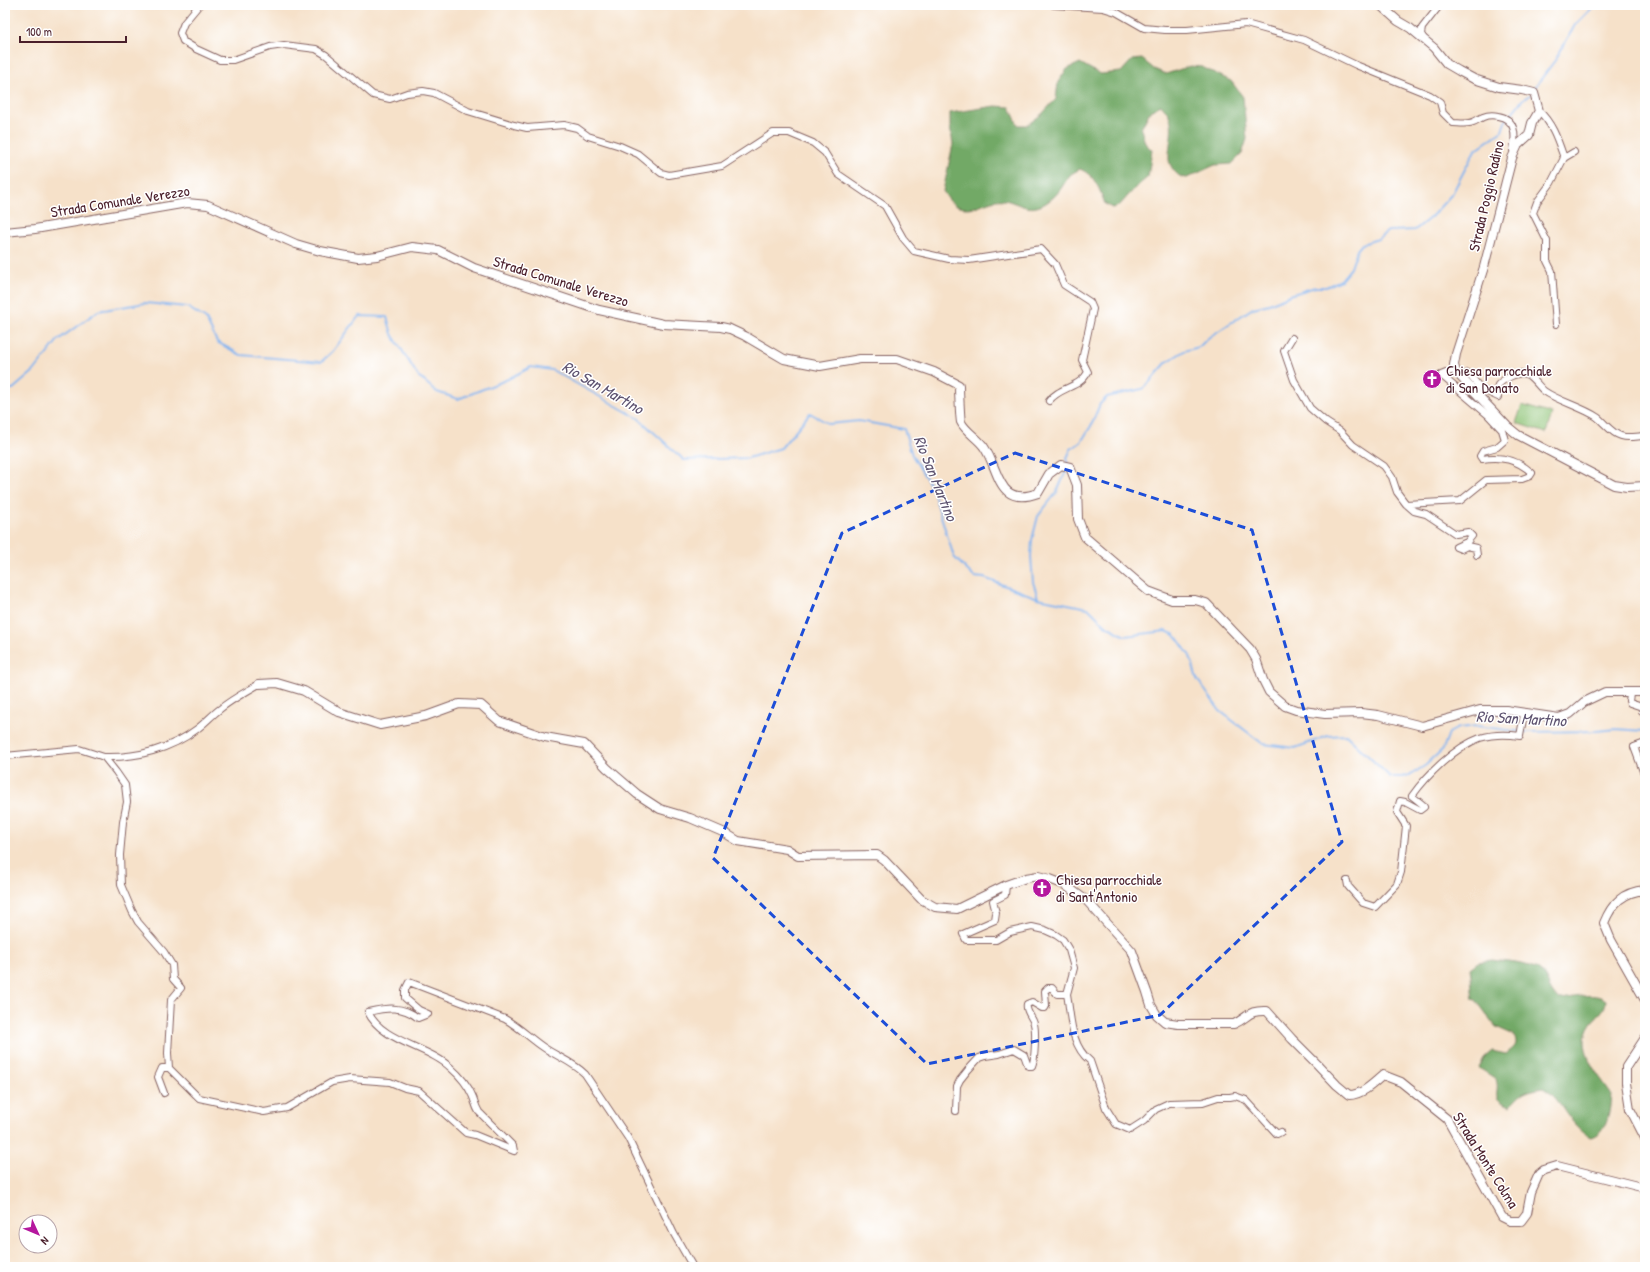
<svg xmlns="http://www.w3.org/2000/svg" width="1650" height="1272" viewBox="0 0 1650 1272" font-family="'Patrick Hand',sans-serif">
	<rect width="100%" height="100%" fill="#fff"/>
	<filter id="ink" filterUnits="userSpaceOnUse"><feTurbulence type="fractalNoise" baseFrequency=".025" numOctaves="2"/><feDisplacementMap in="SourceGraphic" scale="8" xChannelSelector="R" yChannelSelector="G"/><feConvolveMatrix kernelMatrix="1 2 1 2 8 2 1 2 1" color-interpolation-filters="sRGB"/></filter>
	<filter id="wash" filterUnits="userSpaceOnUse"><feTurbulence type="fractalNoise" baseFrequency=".012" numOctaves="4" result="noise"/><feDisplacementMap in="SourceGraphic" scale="16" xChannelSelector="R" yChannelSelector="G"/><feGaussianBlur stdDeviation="0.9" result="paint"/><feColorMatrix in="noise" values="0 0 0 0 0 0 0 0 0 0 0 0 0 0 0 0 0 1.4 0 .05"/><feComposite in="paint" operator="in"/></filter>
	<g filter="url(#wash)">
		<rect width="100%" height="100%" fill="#f6e1c9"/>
		<path fill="#8dc375" stroke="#6c7150" d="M1522 405 1552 414 1546 433 1516 423Z"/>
		<path fill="#72a966" stroke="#5e6448" d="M1142 59 1154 69 1166 74 1190 66 1202 67 1231 81 1243 97 1247 139 1242 154 1232 164 1215 165 1187 178C1179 179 1170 168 1169 160 1168 145 1175 129 1169 115 1168 112 1163 108 1161 105L1150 111 1141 129 1145 143 1152 150 1148 177 1135 188 1119 206 1112 208 1105 204C1100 190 1095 175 1080 169 1077 171 1072 173 1070 175 1061 187 1060 194 1046 203 1025 216 1015 197 996 200 984 202 973 211 960 207 951 205 948 199 943 191L953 144 950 127V113L995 106 1010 107 1018 125H1027L1042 114 1056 99 1058 82 1067 69 1080 63 1100 74 1121 72 1132 60Z
			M1492 960C1504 962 1531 963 1540 971 1549 979 1549 995 1560 999 1574 998 1594 991 1606 1000 1606 1011 1597 1015 1591 1023 1574 1048 1597 1073 1611 1093 1610 1108 1609 1135 1590 1137 1581 1130 1574 1123 1567 1114 1560 1104 1555 1095 1543 1088 1527 1091 1521 1092 1511 1106 1488 1098 1501 1095 1496 1079L1479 1068 1484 1058 1492 1051 1506 1054C1514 1047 1519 1046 1514 1035L1496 1027 1476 1000 1473 999C1471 988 1472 979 1470 968L1478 962Z"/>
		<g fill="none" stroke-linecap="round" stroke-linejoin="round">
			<path stroke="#83b4ef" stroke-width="2" d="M1532 91 1556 59 1575 25 1595 5
				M5 389H13L34 371 58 340 98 311 145 303 187 307 206 319 217 342 241 355 321 362 333 351 359 316 387 317 392 334 418 376 437 392 458 399 506 380 531 367 552 370 638 418 684 460 748 458 781 448 810 413 829 424 859 421 904 429 912 455 932 488 954 557 974 577 984 578 1038 598 1088 608 1105 625 1125 636 1166 631 1175 635 1190 656 1197 679 1220 711 1263 744 1295 748 1328 736 1346 735 1390 777H1402L1412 774 1426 765 1443 749 1449 733 1458 728 1477 726 1524 732 1597 731 1615 729 1645 731
				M1067 464V458L1071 449 1081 442 1091 426 1100 404 1107 397 1142 389 1147 385 1167 362 1184 351 1199 347 1208 338 1253 308 1269 304 1290 295 1315 287H1326L1341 280 1351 268 1357 250 1362 244 1378 239 1388 231 1415 230 1431 217 1452 194 1475 150 1502 131 1505 122 1523 99 1530 95
				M1038 598 1033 582 1031 557 1032 540 1038 516 1057 492 1067 469"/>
		</g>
	</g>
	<g filter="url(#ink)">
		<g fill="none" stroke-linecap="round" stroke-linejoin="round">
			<g stroke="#866362" stroke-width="8">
				<path id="minor" d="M199 5 184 23 180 33 183 41 196 49 220 60H233L270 47 284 45 316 49 326 55 373 95 390 99 407 93 423 91 434 93 468 111 514 125 527 128 564 125 577 128 588 136 620 146 638 154 661 173 669 175 722 166 773 133H789L813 143 825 153 838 174 885 206 903 238 914 251 949 259 969 260 1041 249 1055 264 1064 285 1090 302 1093 309 1082 360 1088 372C1080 388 1059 387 1049 401
					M1054 5 1103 8 1116 12 1144 28 1165 30H1187L1246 24 1304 40 1356 65 1430 95 1440 102 1443 113 1453 123C1458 123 1464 124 1469 123 1474 123 1478 119 1483 117 1488 115 1493 115 1498 116 1516 119 1516 135 1513 150
					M1424 39 1421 34 1422 28 1440 5
					M1539 111C1553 124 1558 141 1564 158L1551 183 1537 202 1533 213 1547 241V261L1552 271 1556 324
					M1564 158 1574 152
					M1292 338 1284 351 1294 380 1310 408 1326 422 1340 431 1353 445 1384 466 1392 477 1397 492 1406 504 1460 501 1486 480 1522 479 1530 476 1532 473C1517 459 1501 456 1482 459L1480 456 1483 451 1497 447 1505 440 1502 430 1488 415
					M1451 371 1441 375 1488 415 1491 414
					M1461 378 1468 373 1481 389 1498 397C1497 393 1496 389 1498 385 1503 379 1519 371 1526 374 1533 377 1538 386 1544 391 1560 402 1580 406 1597 417 1605 423 1611 433 1621 436 1627 438 1639 437 1645 435
					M1406 504 1414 511 1426 514 1456 534 1468 532 1472 536 1467 542 1456 547 1461 549 1467 546 1476 548 1477 555
					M1626 692 1630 694 1629 701 1630 703 1642 707V711L1645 713
					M5 756 79 749 104 757 116 772 125 785 127 802 123 822 120 855 121 885 132 911 138 922 164 952 172 965 173 979 181 988 171 1000 168 1053 169 1068
					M104 757C137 758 171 749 197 729 205 723 212 715 220 709 232 699 246 692 259 684
					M1643 771 1634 747 1645 743
					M1347 881 1348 886 1363 903 1375 907 1397 884 1401 872 1406 826 1397 812 1400 801 1405 802 1420 810 1424 807 1422 804 1412 796C1427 775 1455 747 1480 738 1493 734 1507 734 1520 736L1524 714
					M1067 994C1071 1016 1070 1045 1090 1061L1106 1108 1116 1124 1130 1130 1144 1121 1156 1109 1169 1103 1203 1102 1218 1097H1230L1235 1096 1246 1100 1277 1134 1281 1132
					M164 1093 158 1077 162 1068H169L199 1098 264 1112 287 1108 332 1082 350 1079 390 1082 405 1088 419 1091 466 1133 475 1135 514 1151 513 1146 479 1112C475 1106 475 1101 472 1095 468 1086 459 1075 451 1068 428 1046 382 1042 368 1012 386 1008 402 1005 418 1018L428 1014 419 1010 405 998V990L409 982 505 1019C519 1027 530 1038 543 1047 556 1056 573 1062 585 1074L628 1138 674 1234 693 1267
					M956 1111 957 1086 960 1080 968 1070 979 1058 985 1056 999 1054 1014 1049 1024 1055 1028 1066H1032C1035 1060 1036 1031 1034 1024 1033 1017 1025 1012 1027 1004L1032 1002 1042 1008H1045L1046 1006 1045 991 1048 988H1052L1057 994H1067L1074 968 1069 950 1063 940 1056 935 1045 930 1032 927 1010 932 996 940H966L963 934 995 920 996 913 993 901 1005 895 1006 885"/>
			</g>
			<g stroke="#866362" stroke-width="10">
				<path id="tertiary" d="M1380 5 1398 21 1410 28 1434 48 1447 64 1459 71 1474 79 1499 87 1522 90 1534 93 1539 111 1532 123 1529 135 1518 145 1512 158 1484 267 1456 354 1454 365 1456 372 1507 426 1518 435 1614 485 1627 487 1645 486
					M5 232 35 229 187 203 208 205 296 244 320 251 358 258 377 256 412 247 438 250 474 268 599 310 663 324 721 327 730 329 745 336 784 359 820 366 860 359H897L934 372 959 385C959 391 960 418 961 422 965 431 979 439 984 447 1000 470 997 508 1038 493L1049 474 1061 465 1070 467 1077 485 1078 519 1085 537 1148 591 1172 600H1195L1206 603 1250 649 1256 659 1263 680 1269 692 1285 706 1296 710 1325 714 1361 713 1378 715 1422 726 1480 710H1506L1559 718 1570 714 1584 702 1605 692H1645
					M259 684 277 683 304 691 339 712 380 725 426 716 459 704 481 705 499 721 545 737 584 744 607 768 637 794 660 809 690 818 725 833 738 841 787 849 798 856 877 855 884 860 921 899 935 907 957 909 1006 885 1026 878 1038 876 1050 879 1065 885 1087 901 1132 951 1147 992 1151 1005 1157 1015 1165 1022 1178 1024H1234C1249 1017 1248 1010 1267 1011L1292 1039 1318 1065 1337 1085 1349 1095C1362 1095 1374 1083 1383 1075L1401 1082 1447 1119 1502 1217 1510 1221H1521L1527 1213 1531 1192 1539 1174 1544 1170 1557 1166 1645 1188
					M1645 890C1623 892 1612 903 1604 923L1611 940 1645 1000
					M1645 1038 1626 1067V1083L1630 1109 1645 1138"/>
			</g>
			<use href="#minor" stroke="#fff" stroke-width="6"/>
			<use href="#tertiary" stroke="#fff" stroke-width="8"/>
		</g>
	</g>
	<path fill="none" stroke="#1d4ed8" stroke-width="3" stroke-dasharray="8 5" stroke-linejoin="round" d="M1015 453 1252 530 1342 842 1160 1015 927 1064 713 858 842 533Z"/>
	<defs>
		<g id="church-disc" transform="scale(1)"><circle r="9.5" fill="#b5179e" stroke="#fff"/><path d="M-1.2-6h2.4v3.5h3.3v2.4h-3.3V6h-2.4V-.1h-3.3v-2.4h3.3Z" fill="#fff"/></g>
	</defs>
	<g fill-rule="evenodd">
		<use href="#church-disc" x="1432" y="379"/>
		<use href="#church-disc" x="1042" y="888"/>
	</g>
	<g text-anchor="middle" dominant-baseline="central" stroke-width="3" stroke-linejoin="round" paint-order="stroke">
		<g font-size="15" fill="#4a1f2b" stroke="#fff">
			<text transform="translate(1486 196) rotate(-77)">Strada Poggio Radino</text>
			<text transform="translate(120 201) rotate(-9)">Strada Comunale Verezzo</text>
			<text transform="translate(561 281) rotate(17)">Strada Comunale Verezzo</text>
			<text transform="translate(1486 1160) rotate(58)">Strada Monte Colma</text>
		</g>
		<g font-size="15" fill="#4a1f2b" stroke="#fff" text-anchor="start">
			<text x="1446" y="370">Chiesa parrocchiale<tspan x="1446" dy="17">di San Donato</tspan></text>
			<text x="1056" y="879">Chiesa parrocchiale<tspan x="1056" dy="17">di Sant'Antonio</tspan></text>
		</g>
		<g font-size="16" font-style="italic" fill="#5e5370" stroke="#fff">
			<text transform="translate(603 387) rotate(30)">Rio San Martino</text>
			<text transform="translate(936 478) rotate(68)">Rio San Martino</text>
			<text transform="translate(1521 718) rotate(3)">Rio San Martino</text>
		</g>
	</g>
	<rect width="1650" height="1272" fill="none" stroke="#fff" stroke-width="20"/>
	<g transform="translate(38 1234) rotate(134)"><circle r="19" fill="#ffffff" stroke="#b7a5aa"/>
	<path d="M0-3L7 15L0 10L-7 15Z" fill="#b5179e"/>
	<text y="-6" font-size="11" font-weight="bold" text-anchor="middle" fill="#4a1f2b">N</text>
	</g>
	<path d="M20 36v6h106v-6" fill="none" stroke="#4a1f2b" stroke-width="2"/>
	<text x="26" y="36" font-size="12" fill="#4a1f2b" stroke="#ffffff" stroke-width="3" paint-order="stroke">100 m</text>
</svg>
